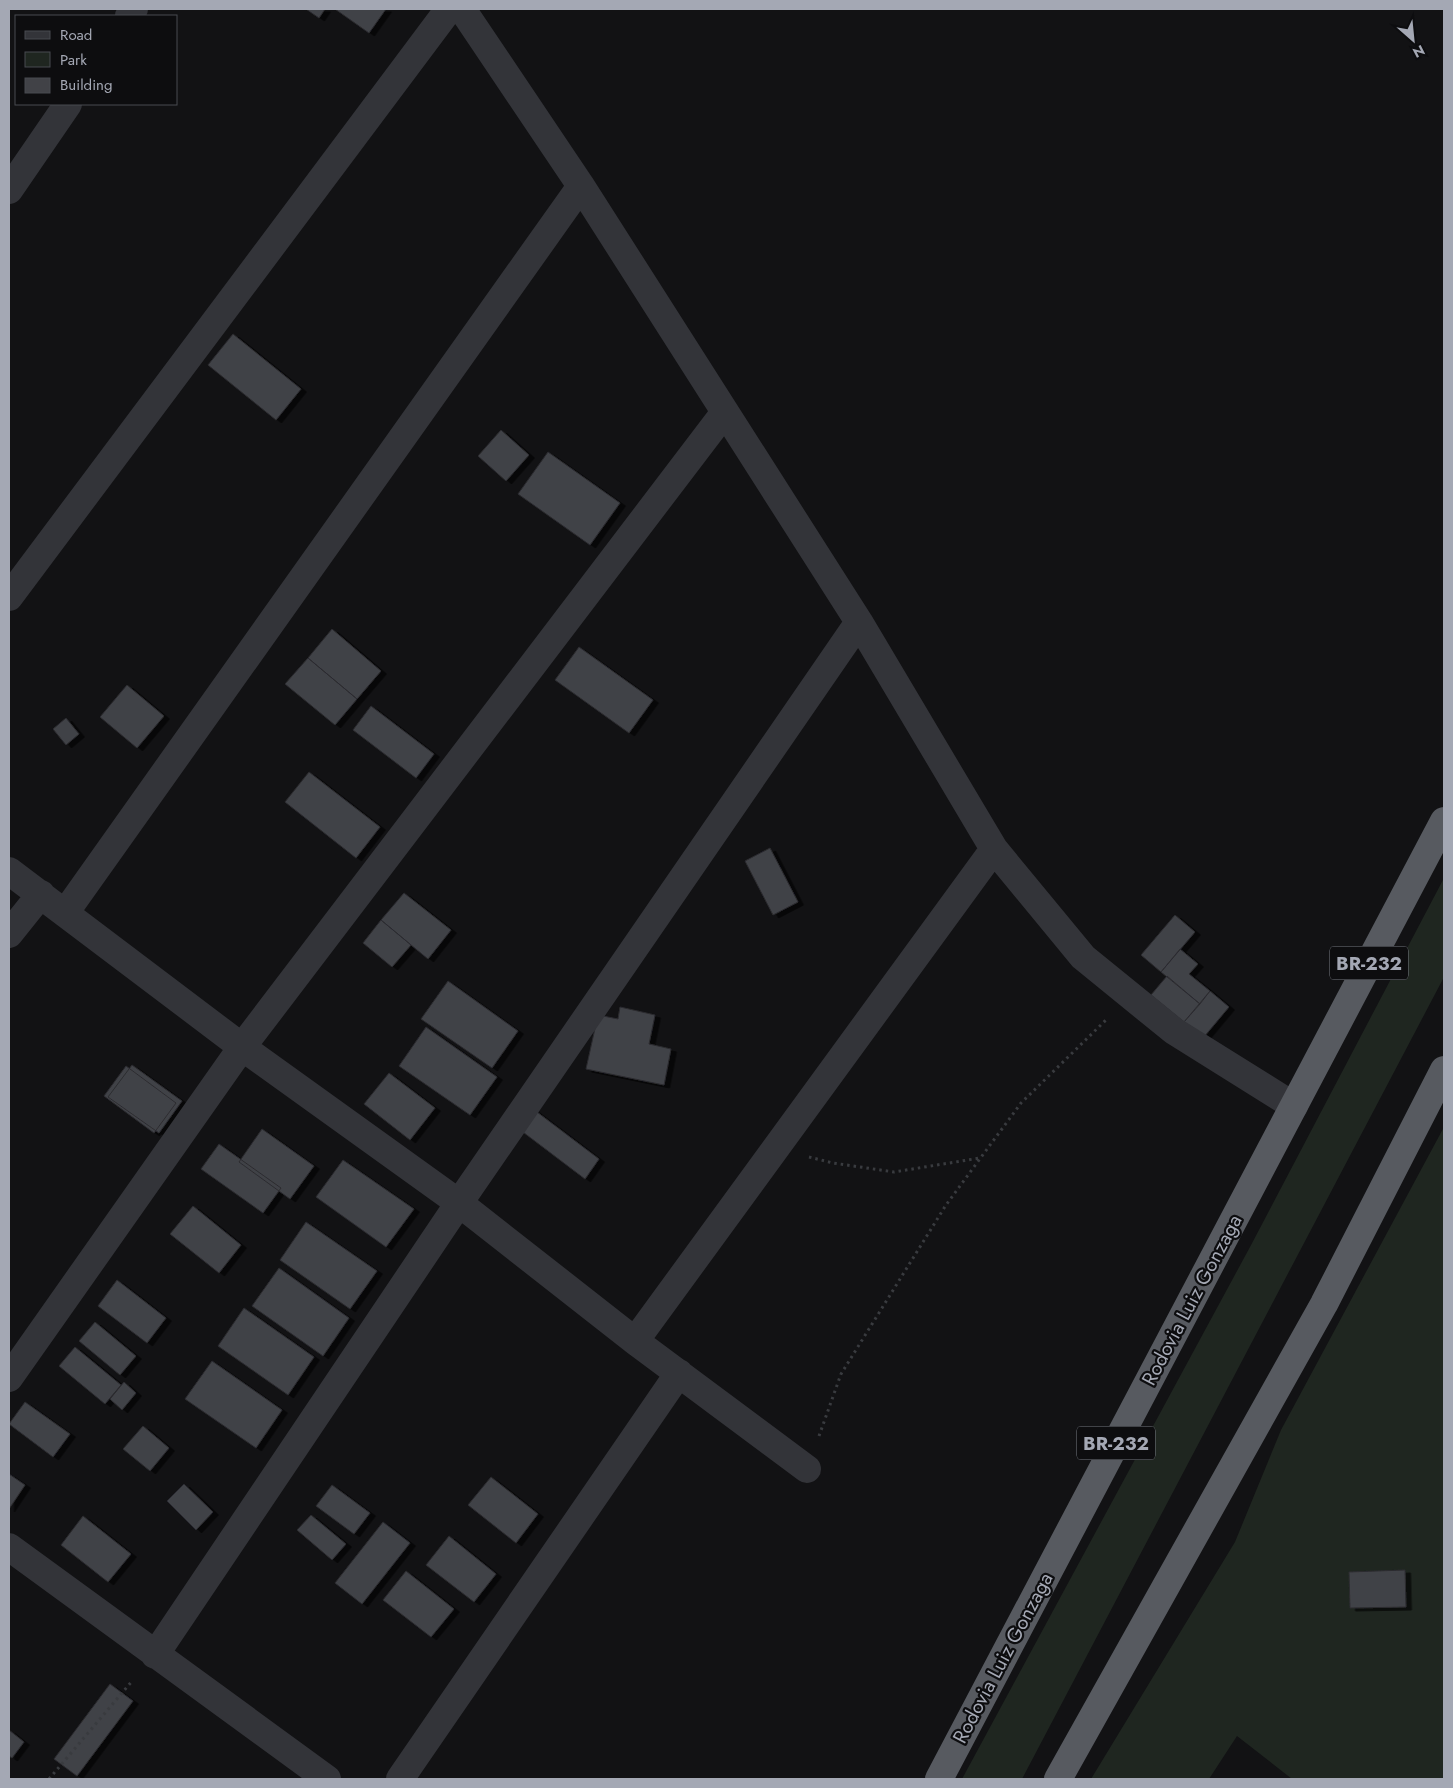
<svg xmlns="http://www.w3.org/2000/svg" width="1453" height="1788" viewBox="0 0 1453 1788" font-family="Jost,sans-serif">
	<defs>
		<filter id="shadow"><feDropShadow dx="5.5" dy="3" stdDeviation="0" flood-color="#0009"/></filter>
	</defs>
	<rect width="100%" height="100%" fill="#121214"/>
	<path fill="#1f2620" d="M1444 878V977L1022 1779H962L1250 1247Z
		M1444 1127V1779H1292L1237 1736 1209 1779H1091L1235 1542 1281 1430Z"/>
	<path fill="#414247" stroke="#2c2c30" filter="url(#shadow)" d="M306 9H325L319 18Z
		M335 9H386L369 33Z
		M233 334 301 389 276 420 208 365Z
		M501 430 529 455 506 481 478 456Z
		M548 452 620 503 590 545 518 494Z
		M332 629 381 671 357 699 308 658Z
		M579 647 653 700 629 733 555 680Z
		M308 658 357 699 335 725 285 684Z
		M127 685 164 716 137 748 100 717Z
		M371 706 434 754 416 778 353 730Z
		M66 718 79 734 66 745 53 729Z
		M309 772 380 827 356 858 285 802Z
		M770 848 798 902 773 915 745 861Z
		M404 893 451 930 428 959 381 920Z
		M1175 915 1195 932 1161 972 1141 955Z
		M381 920 411 945 392 967 363 943Z
		M1180 949 1198 964 1189 974 1210 991 1200 1004 1161 972Z
		M1167 976 1200 1004 1184 1022 1151 995Z
		M448 981 518 1031 492 1068 421 1019Z
		M1210 991 1229 1007 1203 1038 1184 1022Z
		M620 1007 655 1015 649 1044 671 1049 664 1085 586 1069 598 1015 618 1019Z
		M426 1027 497 1077 470 1115 399 1066Z
		M132 1065 182 1101 159 1133 108 1097Z
		M126 1066 176 1103 154 1133 104 1096Z
		M389 1073 435 1108 410 1140 364 1104Z
		M533 1109 599 1159 585 1179 519 1129Z
		M262 1129 314 1166 290 1199 239 1162Z
		M219 1144 281 1188 263 1213 201 1169Z
		M343 1160 414 1209 386 1247 316 1197Z
		M193 1206 241 1245 219 1273 170 1234Z
		M306 1222 377 1271 350 1309 280 1260Z
		M279 1268 349 1318 323 1356 252 1306Z
		M117 1280 166 1318 147 1343 98 1306Z
		M244 1308 314 1357 288 1395 218 1346Z
		M95 1322 136 1356 120 1375 79 1341Z
		M75 1347 121 1385 105 1404 59 1366Z
		M212 1361 282 1410 256 1448 185 1399Z
		M124 1382 136 1393 122 1410 110 1399Z
		M25 1402 70 1434 53 1457 9 1424Z
		M143 1426 169 1448 150 1471 123 1449Z
		M9 1474 25 1485 9 1509Z
		M491 1477 538 1514 516 1543 468 1505Z
		M184 1484 213 1512 196 1530 167 1501Z
		M332 1485 370 1513 354 1534 316 1506Z
		M311 1515 346 1544 332 1560 297 1530Z
		M83 1516 131 1554 108 1582 61 1545Z
		M383 1522 410 1543 362 1604 335 1583Z
		M449 1536 496 1574 474 1602 426 1565Z
		M1405 1570 1406 1607 1350 1608 1349 1572Z
		M406 1571 454 1609 431 1637 383 1600Z
		M110 1684 133 1701 77 1776 54 1759Z
		M9 1730 24 1742 12 1758 9 1756Z"/>
	<g fill="none" stroke-linecap="round" stroke-linejoin="round">
		<path stroke="#393b3f" stroke-width="3" stroke-dasharray="2.5 4" stroke-linecap="butt" d="M809 1157 833 1163 894 1172 980 1158
			M819 1436 841 1374 946 1205 1021 1103 1107 1019
			M49 1779 133 1680"/>
		<path stroke="#333439" stroke-width="28" d="M462 9 581 186 859 622 994 849 1083 957 1174 1031 1294 1106
			M129 16 134 9
			M9 190 68 104
			M9 597 449 9
			M9 871 242 1047 459 1203 635 1341 807 1469
			M65 913 581 186
			M9 934 41 894
			M635 1341 994 849
			M9 1378 242 1047 725 412
			M9 1547 327 1779
			M155 1655 459 1203 859 622
			M400 1779 679 1373"/>
		<path stroke="#575a60" stroke-width="28" d="M939 1779 1444 821
			M1058 1779 1324 1304 1444 1070"/>
	</g>
	<g text-anchor="middle" dominant-baseline="central" stroke-width="4.5" stroke-linejoin="round" paint-order="stroke">
		<g fill="#0d0d0f" stroke="#777a82" stroke-width="1">
			<rect x="1330" y="946.5" width="78" height="33" rx="4"/>
			<rect x="1077" y="1426.5" width="78" height="33" rx="4"/>
		</g>
		<g font-size="19" font-weight="bold" fill="#a4a8b4">
			<text x="1369" y="963">BR-232</text>
			<text x="1116" y="1443">BR-232</text>
		</g>
		<g font-size="20" fill="#a4a8b4" stroke="#0d0d0f">
			<text transform="translate(1192 1300) rotate(-62)">Rodovia Luiz Gonzaga</text>
			<text transform="translate(1003 1658) rotate(-62)">Rodovia Luiz Gonzaga</text>
		</g>
	</g>
	<rect width="1453" height="1788" fill="none" stroke="#a4a8b4" stroke-width="20"/>
	<rect x="15" y="15" width="162" height="90" fill="#0d0d0f" stroke="#494b51"/>
	<rect x="25" y="31" width="25" height="8" fill="#333439" stroke="#494b51"/>
	<text x="60" y="40" font-size="15" fill="#a4a8b4">Road</text>
	<rect x="25" y="52" width="25" height="15" fill="#1f2620" stroke="#494b51"/>
	<text x="60" y="65" font-size="15" fill="#a4a8b4">Park</text>
	<rect x="25" y="78" width="25" height="15" fill="#414247" stroke="#494b51"/>
	<text x="60" y="90" font-size="15" fill="#a4a8b4">Building</text>
	<g transform="translate(1413 40) rotate(153)" stroke="#0d0d0f" stroke-width="4" paint-order="stroke">
	<path d="M0-4L9 19L0 12L-9 19Z" fill="#a4a8b4"/>
	<text y="-8" font-size="14" font-weight="bold" text-anchor="middle" fill="#a4a8b4">N</text>
	</g>
</svg>
